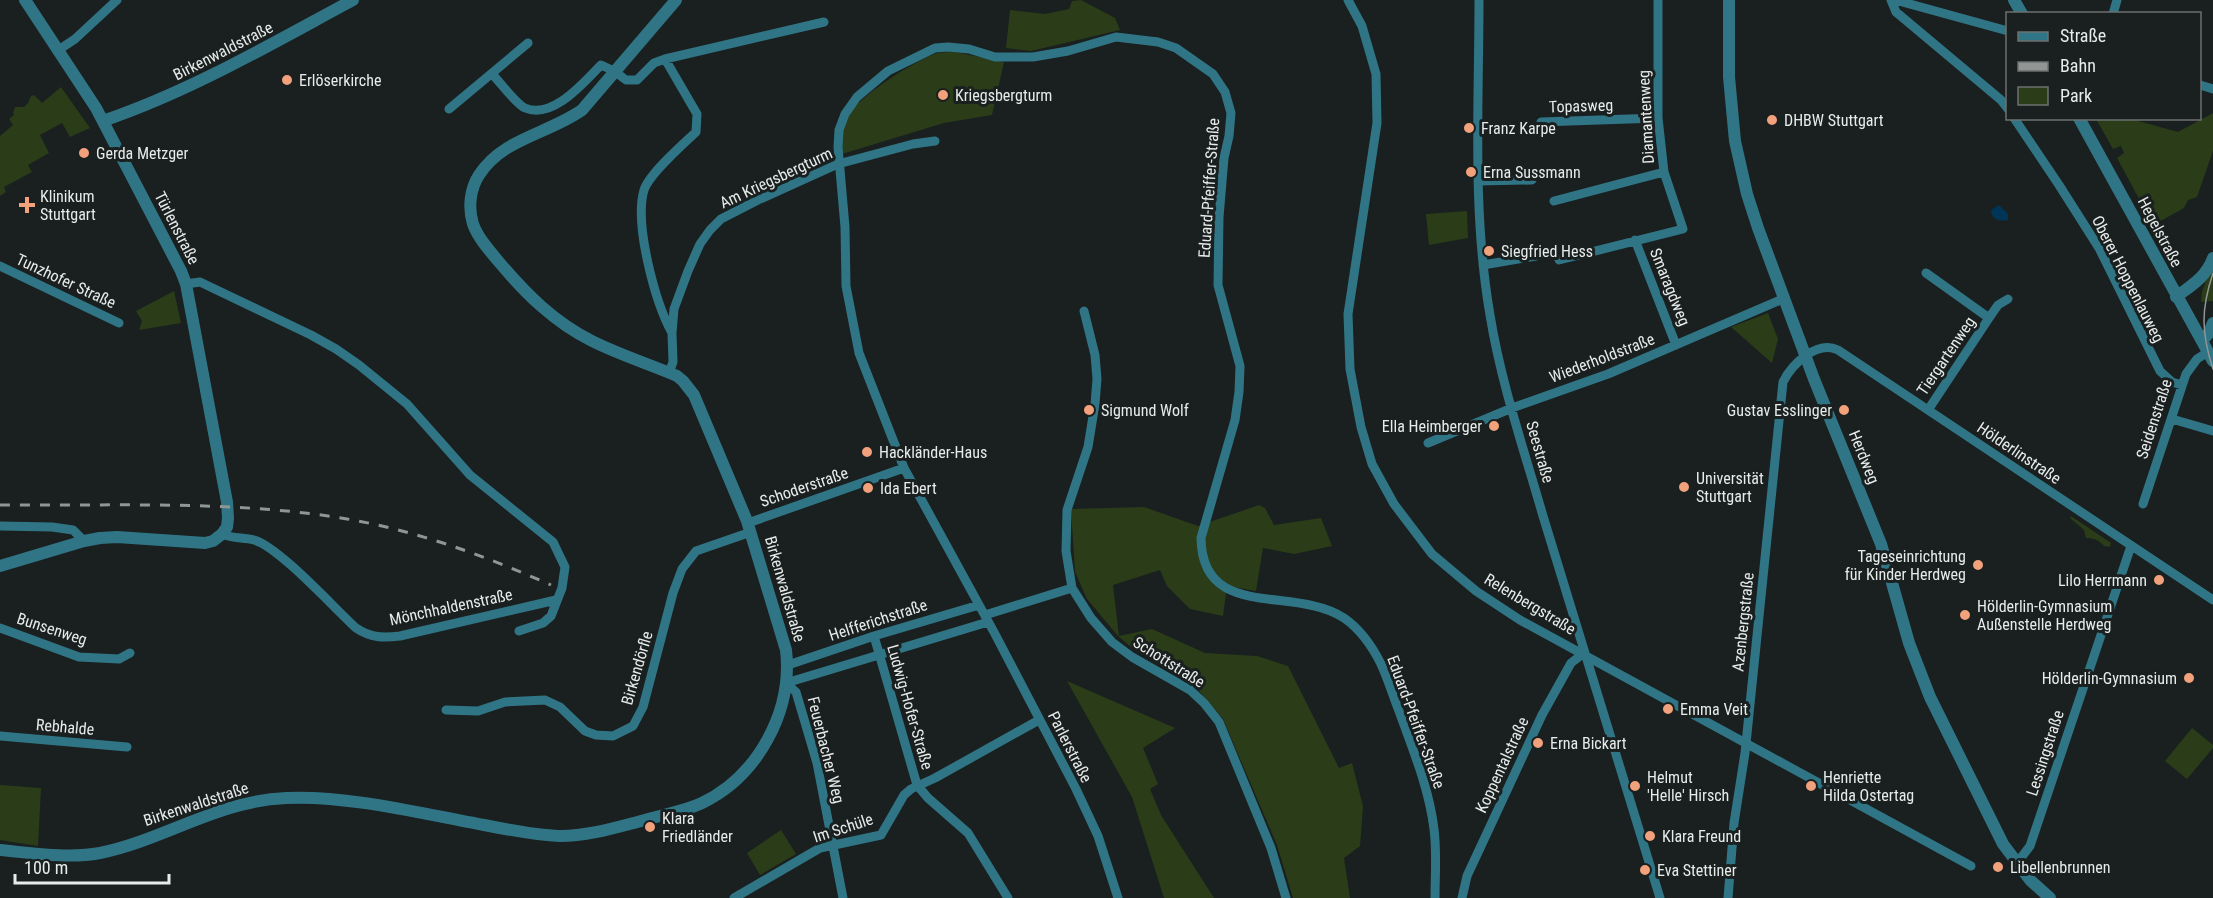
<svg xmlns="http://www.w3.org/2000/svg" width="2213" height="898" viewBox="0 0 2213 898" font-family="'Roboto Condensed',sans-serif">
	<rect width="100%" height="100%" fill="#1a1f1f"/>
	<path fill="#2a3d18" d="M1081 0 1115 18 1120 30 1031 51 1006 48 1010 10 1045 14 1069 9 1072 1Z
		M955 52 1004 62 992 115 944 123 842 154C842 141 841 130 847 118 858 96 909 65 932 55 938 52 947 52 955 52Z
		M61 87 90 128 70 137 62 123 40 135 49 153 28 165 32 172 4 187 6 192 0 196V136L13 125 9 119 14 115 13 113 15 107H24L28 103 31 96 34 95 42 103Z
		M2213 113V151L2197 197 2188 200 2184 208 2157 223 2154 217 2150 219 2117 158 2124 153 2121 146 2113 149 2096 119H2131L2178 132Z
		M1467 211 1468 238 1429 245 1426 214Z
		M2213 259V301L2201 302 2202 292Z
		M174 291 181 323 139 330 142 321 136 311Z
		M1768 313 1778 339 1772 363 1731 327Z
		M1259 505 1265 508 1274 525 1321 518 1332 546 1294 554 1263 548 1256 591 1227 586 1223 616 1190 609 1167 586 1160 570 1113 585 1119 636 1152 629 1205 653 1257 656 1288 666 1339 768 1352 763 1363 806 1360 846 1344 858 1350 898H1293L1277 845 1223 719 1189 679 1132 648 1118 636 1087 599 1075 572 1071 509 1144 507 1198 526Z
		M2071 516 2111 543 2110 547 2104 546C2099 540 2094 538 2086 538L2084 530 2070 518Z
		M1067 681 1175 728 1143 748 1158 784 1150 789 1161 815 1214 898H1164L1132 797Z
		M2192 728 2213 745V748L2187 779 2165 761Z
		M0 785 41 788 38 846 0 840Z
		M781 830 796 854 760 875 747 853Z"/>
	<path fill="#003558" d="M1999 205 2008 214V220C1999 222 1991 219 1991 210Z"/>
	<g fill="none" stroke-linecap="round" stroke-linejoin="round">
		<path stroke="#307585" stroke-width="9" d="M1348 0 1362 26 1376 74 1377 123 1348 314 1350 369 1361 427 1372 464 1394 504 1432 554 1476 591 1520 620 1971 866
			M1479 0C1479 105 1472 211 1490 315 1501 383 1524 450 1543 516 1581 644 1622 771 1660 898
			M1891 0 1896 12 2001 100 2008 109
			M1895 0 2008 31
			M2113 14 2117 0
			M57 51 75 39 117 0
			M665 59 697 114 696 132C683 144 649 174 644 190 634 224 655 302 672 333
			M492 74C500 82 516 104 525 108 553 120 584 82 601 65L614 71 626 80H637L654 63 665 59 824 22
			M2200 85 2213 89
			M449 109 528 43
			M2014 118 2059 185 2099 248 2160 371 2172 382 2182 385
			M1541 122 1658 118
			M1478 181 1532 180
			M1554 201 1664 172
			M1635 240 1676 345
			M1559 260 1683 229 1664 172 1658 118V0
			M1483 265 1536 256
			M0 266 119 323
			M1926 273 1989 318
			M186 284 200 282 311 335 336 349 359 365 407 404 470 475 553 542 565 567 562 588 551 616 543 623 519 631
			M1084 311 1095 355 1097 379 1095 404 1088 447 1067 510 1066 551 1072 588 1091 618 1112 642 1132 657 1190 690 1204 703 1219 722 1271 848 1286 898
			M669 373 673 362 672 333 674 309 688 271 700 244 710 230 721 219 758 200 838 164 913 144 935 141
			M1928 410 1989 318 1998 305 2008 299
			M2172 419 2213 431
			M1428 443 1512 408 1608 374 1785 298
			M2143 504 2186 374 2197 359 2208 352
			M748 523 904 468
			M0 526 52 527 73 530 84 541
			M222 534C233 539 243 537 254 540 278 546 335 609 356 628 371 638 383 638 400 636L556 600
			M985 615 1072 588
			M0 628 79 657 119 659 130 653
			M874 636 917 785 928 798 968 833 1008 898
			M788 665 874 636 979 605
			M786 683 796 692 817 763 843 898
			M786 683 988 622
			M446 710 478 711 505 702 545 700 560 707 585 731 596 735 613 736 633 726 643 707 673 593 682 569 696 551 751 532
			M0 736 127 747
			M2017 863 2030 846 2131 546
			M734 898 820 848 881 835 904 795 911 789 935 778 1039 720
			M1118 898 1098 836 1076 789 995 634 904 468 859 353 846 286 845 227 838 147 839 130 845 114 857 97 888 71 935 48 948 47 969 49 995 57H1033L1068 51 1116 37 1158 42 1176 48 1213 74 1225 92 1231 113 1229 136 1224 158 1219 217 1218 285 1240 366 1239 392 1235 420 1201 538C1202 622 1295 585 1344 618 1360 629 1373 648 1381 664 1388 679 1393 696 1399 711 1413 750 1429 788 1434 829 1437 852 1435 875 1435 898
			M1462 898 1467 876 1542 715 1571 663 1584 653
			M1728 898 1734 823 1745 753 1783 382C1792 364 1817 340 1838 350L2213 600"/>
		<path stroke="#307585" stroke-width="12" d="M1729 0V77L1735 141 1747 194 1758 228 1814 379 1881 544 1909 643 1930 697 2003 844 2030 880 2050 898
			M2014 0 2022 14
			M2079 118 2213 361
			M103 121C191 91 271 44 353 0
			M2176 297C2192 285 2206 277 2213 258
			M2202 341 2209 333 2213 323
			M0 566 84 541 100 538 117 537 205 543 213 541 222 534 227 527 228 518 227 502 186 284 181 271 96 108 25 0
			M0 850C32 853 68 859 100 853 164 840 217 801 286 798 348 795 423 814 484 825 509 830 535 835 560 836 588 836 614 828 641 821 660 815 683 812 702 803 758 776 793 711 786 650L747 521 694 395 683 381 677 376C649 364 620 355 592 341 554 322 526 294 499 262 489 250 478 238 473 224 468 208 470 189 479 175 503 138 548 134 582 110L676 0"/>
		<path stroke="#919594" stroke-width="1.5" d="M2213 273C2201 309 2201 332 2213 369"/>
		<path stroke="#919594" stroke-width="3" stroke-dasharray="10 10" stroke-linecap="butt" d="M0 505C113 506 236 500 347 519 418 531 485 556 551 585"/>
	</g>
	<g fill="#f1a17b" stroke="#1a1f1f" stroke-width="2">
		<circle cx="287" cy="80" r="6"/>
		<circle cx="943" cy="95" r="6"/>
		<circle cx="1772" cy="120" r="6"/>
		<circle cx="1469" cy="128" r="6"/>
		<circle cx="84" cy="153" r="6"/>
		<circle cx="1471" cy="172" r="6"/>
		<path d="M24 196h6v6h6v6h-6v6h-6v-6h-6v-6h6z"/>
		<circle cx="1489" cy="251" r="6"/>
		<circle cx="1089" cy="410" r="6"/>
		<circle cx="1844" cy="410" r="6"/>
		<circle cx="1494" cy="426" r="6"/>
		<circle cx="867" cy="452" r="6"/>
		<circle cx="1684" cy="487" r="6"/>
		<circle cx="868" cy="488" r="6"/>
		<circle cx="1978" cy="565" r="6"/>
		<circle cx="2159" cy="580" r="6"/>
		<circle cx="1965" cy="615" r="6"/>
		<circle cx="2189" cy="678" r="6"/>
		<circle cx="1668" cy="709" r="6"/>
		<circle cx="1538" cy="743" r="6"/>
		<circle cx="1635" cy="786" r="6"/>
		<circle cx="1811" cy="786" r="6"/>
		<circle cx="650" cy="827" r="6"/>
		<circle cx="1650" cy="836" r="6"/>
		<circle cx="1998" cy="867" r="6"/>
		<circle cx="1645" cy="870" r="6"/>
	</g>
	<g text-anchor="middle" dominant-baseline="central" stroke-width="6" stroke-linejoin="round" paint-order="stroke">
		<g font-size="16" fill="#e7ebea" stroke="#1a1f1f">
			<text transform="translate(223 51) rotate(-27)">Birkenwaldstraße</text>
			<text transform="translate(1581 106) rotate(-2)">Topasweg</text>
			<text transform="translate(1646 117) rotate(-93)">Diamantenweg</text>
			<text transform="translate(776 178) rotate(-25)">Am Kriegsbergturm</text>
			<text transform="translate(1209 188) rotate(-86)">Eduard-Pfeiffer-Straße</text>
			<text transform="translate(177 228) rotate(63)">Türlenstraße</text>
			<text transform="translate(2160 232) rotate(62)">Hegelstraße</text>
			<text transform="translate(2128 279) rotate(63)">Oberer Hoppenlauweg</text>
			<text transform="translate(66 281) rotate(25)">Tunzhofer Straße</text>
			<text transform="translate(1670 287) rotate(68)">Smaragdweg</text>
			<text transform="translate(1946 356) rotate(-56)">Tiergartenweg</text>
			<text transform="translate(1602 358) rotate(-21)">Wiederholdstraße</text>
			<text transform="translate(2154 419) rotate(-72)">Seidenstraße</text>
			<text transform="translate(1540 452) rotate(74)">Seestraße</text>
			<text transform="translate(2019 453) rotate(34)">Hölderlinstraße</text>
			<text transform="translate(1864 457) rotate(68)">Herdweg</text>
			<text transform="translate(804 487) rotate(-19)">Schoderstraße</text>
			<text transform="translate(785 589) rotate(74)">Birkenwaldstraße</text>
			<text transform="translate(1530 604) rotate(31)">Relenbergstraße</text>
			<text transform="translate(451 607) rotate(-12)">Mönchhaldenstraße</text>
			<text transform="translate(878 620) rotate(-18)">Helfferichstraße</text>
			<text transform="translate(1743 622) rotate(-84)">Azenbergstraße</text>
			<text transform="translate(52 629) rotate(18)">Bunsenweg</text>
			<text transform="translate(1169 662) rotate(32)">Schottstraße</text>
			<text transform="translate(637 668) rotate(-74)">Birkendörfle</text>
			<text transform="translate(910 707) rotate(74)">Ludwig-Hofer-Straße</text>
			<text transform="translate(1416 722) rotate(70)">Eduard-Pfeiffer-Straße</text>
			<text transform="translate(65 727) rotate(5)">Rebhalde</text>
			<text transform="translate(1070 747) rotate(63)">Parlerstraße</text>
			<text transform="translate(826 750) rotate(76)">Feuerbacher Weg</text>
			<text transform="translate(2045 753) rotate(-72)">Lessingstraße</text>
			<text transform="translate(1502 765) rotate(-65)">Koppentalstraße</text>
			<text transform="translate(196 804) rotate(-18)">Birkenwaldstraße</text>
			<text transform="translate(843 828) rotate(-18)">Im Schüle</text>
		</g>
		<g font-size="16" fill="#e7ebea" stroke="#1a1f1f" text-anchor="start">
			<text x="299" y="80">Erlöserkirche</text>
			<text x="955" y="95">Kriegsbergturm</text>
			<text x="1784" y="120">DHBW Stuttgart</text>
			<text x="1481" y="128">Franz Karpe</text>
			<text x="96" y="153">Gerda Metzger</text>
			<text x="1483" y="172">Erna Sussmann</text>
			<text x="40" y="196">Klinikum<tspan x="40" dy="18">Stuttgart</tspan></text>
			<text x="1501" y="251">Siegfried Hess</text>
			<text x="1101" y="410">Sigmund Wolf</text>
			<text x="1832" y="410" text-anchor="end">Gustav Esslinger</text>
			<text x="1482" y="426" text-anchor="end">Ella Heimberger</text>
			<text x="879" y="452">Hackländer-Haus</text>
			<text x="1696" y="478">Universität<tspan x="1696" dy="18">Stuttgart</tspan></text>
			<text x="880" y="488">Ida Ebert</text>
			<text x="1966" y="556" text-anchor="end">Tageseinrichtung<tspan x="1966" dy="18">für Kinder Herdweg</tspan></text>
			<text x="2147" y="580" text-anchor="end">Lilo Herrmann</text>
			<text x="1977" y="606">Hölderlin-Gymnasium<tspan x="1977" dy="18">Außenstelle Herdweg</tspan></text>
			<text x="2177" y="678" text-anchor="end">Hölderlin-Gymnasium</text>
			<text x="1680" y="709">Emma Veit</text>
			<text x="1550" y="743">Erna Bickart</text>
			<text x="1647" y="777">Helmut<tspan x="1647" dy="18">'Helle' Hirsch</tspan></text>
			<text x="1823" y="777">Henriette<tspan x="1823" dy="18">Hilda Ostertag</tspan></text>
			<text x="662" y="818">Klara<tspan x="662" dy="18">Friedländer</tspan></text>
			<text x="1662" y="836">Klara Freund</text>
			<text x="2010" y="867">Libellenbrunnen</text>
			<text x="1657" y="870">Eva Stettiner</text>
		</g>
	</g>
	<rect x="2006" y="12" width="195" height="108" fill="#1a1f1f" stroke="#6c7170" stroke-width="1.5"/>
	<rect x="2018" y="32" width="30" height="9" fill="#307585" stroke="#6c7170" stroke-width="1.5"/>
	<text x="2060" y="42" font-size="18" fill="#e7ebea">Straße</text>
	<rect x="2018" y="62" width="30" height="9" fill="#919594" stroke="#6c7170" stroke-width="1.5"/>
	<text x="2060" y="72" font-size="18" fill="#e7ebea">Bahn</text>
	<rect x="2018" y="87" width="30" height="18" fill="#2a3d18" stroke="#6c7170" stroke-width="1.5"/>
	<text x="2060" y="102" font-size="18" fill="#e7ebea">Park</text>
	<path d="M15 874v9h154v-9" fill="none" stroke="#e7ebea" stroke-width="3"/>
	<text x="24" y="874" font-size="18" fill="#e7ebea" stroke="#1a1f1f" stroke-width="4.5" paint-order="stroke">100 m</text>
</svg>
